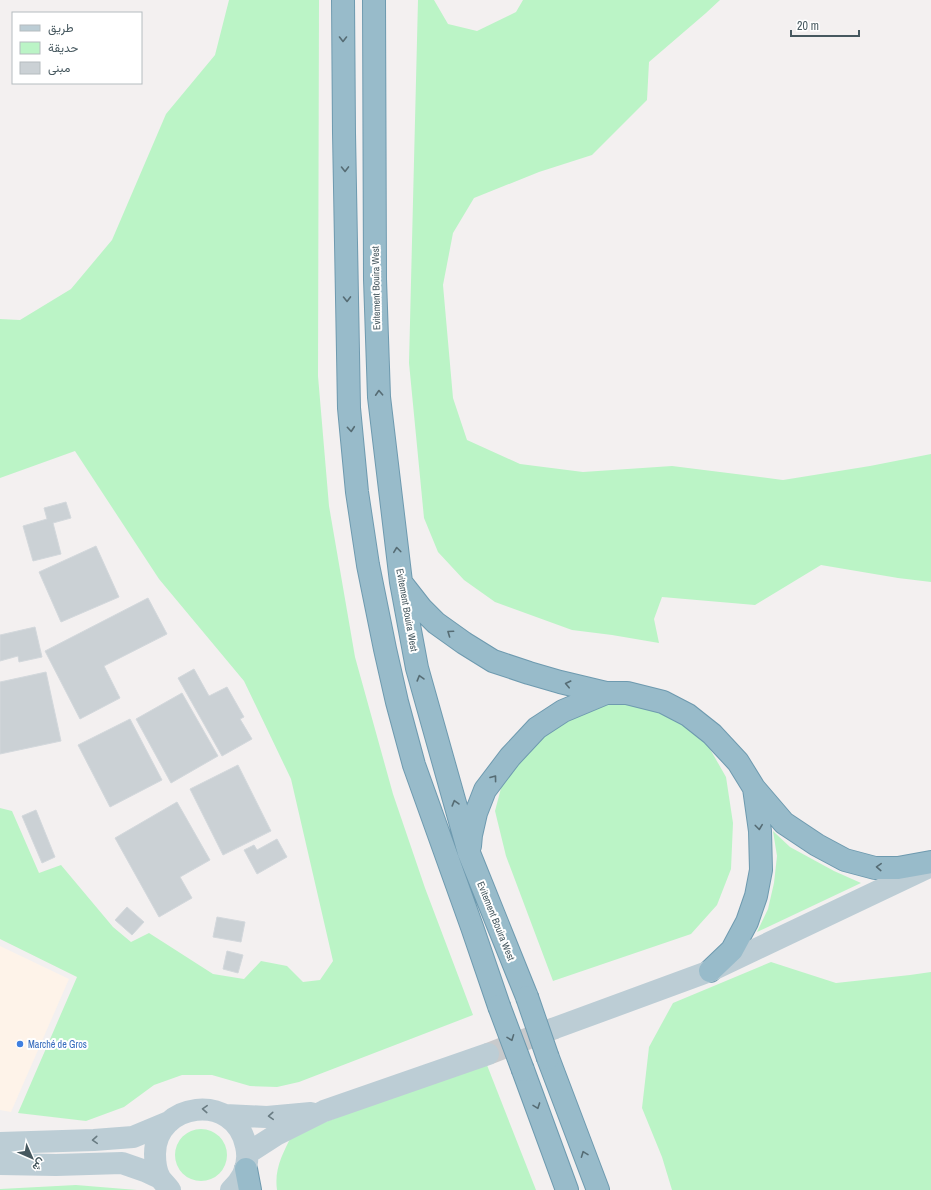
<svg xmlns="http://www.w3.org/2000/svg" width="931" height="1190" viewBox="0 0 931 1190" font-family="'Archivo Narrow',Vazirmatn,sans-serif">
	<rect width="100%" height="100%" fill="#f3f0f0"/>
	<path fill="#fef3e9" d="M0 946 69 979 11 1112 0 1110Z"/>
	<path fill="#bbf4c6" d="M229 0H319L318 376 329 506 355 657 393 794 425 888 473 1015 299 1082 277 1087 250 1086 212 1075H182L154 1085 124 1107 86 1121 18 1113 77 977 0 939V808L12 811 39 873 61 865 113 927 131 942 149 933 213 974 244 979 261 961 287 966 303 982 320 980 333 961 291 779 244 681 159 579 75 451 0 478V319L20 320 71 289 112 240 166 114 215 55Z
		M418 0H434L448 24 477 31 516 12 523 0H720L706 13 649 62 647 100 592 155 539 172 474 198 453 233 443 285 453 398 467 440 520 464 583 472 672 466 783 480 870 466 931 454V582L898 578 821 565 755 605 662 597 654 619 659 643 612 635 572 630 495 602 464 580 438 552 424 518 409 363Z
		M631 699 676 714 706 742 726 777 733 823 731 869 717 905 691 934 553 981 506 856 495 811 505 773 529 742 590 700Z
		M773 831 790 847 834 871 861 883 757 932 768 909 774 883 777 856Z
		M771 962 836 983 910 975 931 972V1190H672L662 1157 642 1108 649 1047 673 1003Z
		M485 1060 536 1190H277C274 1169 283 1153 292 1135Z
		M175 1155a26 26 0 1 1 52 0a26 26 0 1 1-52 0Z
		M76 1185 137 1190H0V1189Z"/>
	<path fill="#cbd1d5" stroke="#d3d8dc" d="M66 502 71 518 53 523 61 554 33 561 23 526 47 519 44 508Z
		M96 546 119 597 61 622 39 572Z
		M148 598 167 634 104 666 120 698 80 719 45 651Z
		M35 627 42 657 19 662 18 656 0 661V635Z
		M194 669 209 696 227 687 244 717 240 719 252 739 222 756 178 678Z
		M46 672 61 741 0 754V682Z
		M182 693 218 756 171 783 136 719Z
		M130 719 162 780 110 807 78 745Z
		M238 765 271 831 223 855 190 789Z
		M177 802 210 860 180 877 192 898 159 917 115 838Z
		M36 810 55 857 42 863 22 816Z
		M277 839 287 857 257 874 244 850 254 845 257 850Z
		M127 907 144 922 132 935 115 920Z
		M217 917 245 922 241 942 213 937Z
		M227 951 243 955 238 973 223 969Z"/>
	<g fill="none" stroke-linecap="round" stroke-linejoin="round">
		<path stroke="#c8cacc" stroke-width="22" stroke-dasharray="22 11" stroke-linecap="butt" d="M488 1054 555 1028"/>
		<g stroke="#6e9aaf" stroke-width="24">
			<path id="trunk" d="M343 0 344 133 349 408 357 492 368 565 385 649 397 702 414 765 472 927 499 1006
				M374 0 375 279 379 397 401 582 417 668 469 853 527 997
				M403 585 421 608 436 623 464 643 493 661 529 673 560 682 606 693H627L663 702 688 715 712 734 738 762 754 788 784 823 817 845 845 860 875 868H898L931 862
				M470 846 471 835 476 813 485 790 510 757 537 728 563 711 606 693
				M710 971 732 950 747 922 756 896 761 870 760 831 754 788
				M548 1058 598 1190
				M523 1070 567 1190
				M246 1169 250 1190"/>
		</g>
		<path stroke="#bccdd5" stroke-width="22" d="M555 1028 710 971 931 866
			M225 1115 267 1117 311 1113
			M0 1143 94 1140 133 1137 169 1122
			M248 1153 276 1135 324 1111 488 1054
			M0 1164 56 1165 122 1163 145 1171 160 1178
			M170 1190C167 1186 163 1182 160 1178 156 1171 155 1162 155 1154 155 1102 235 1091 246 1146 250 1163 244 1178 231 1190"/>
		<use href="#trunk" stroke="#98bbca" stroke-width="22"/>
		<g stroke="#6e9aaf" stroke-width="24" stroke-linecap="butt">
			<path id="trunk-bridge" d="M527 997 548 1058
				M499 1006 523 1070"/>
		</g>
		<use href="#trunk-bridge" stroke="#98bbca" stroke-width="22"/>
	</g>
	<defs><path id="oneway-chevron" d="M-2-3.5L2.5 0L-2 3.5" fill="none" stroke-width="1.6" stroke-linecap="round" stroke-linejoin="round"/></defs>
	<g stroke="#566c74">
		<use href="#oneway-chevron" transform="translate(343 39) rotate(90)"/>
		<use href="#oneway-chevron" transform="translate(345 169) rotate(89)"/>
		<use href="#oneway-chevron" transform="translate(347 299) rotate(89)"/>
		<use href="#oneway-chevron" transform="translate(379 393) rotate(-93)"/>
		<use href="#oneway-chevron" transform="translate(351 429) rotate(85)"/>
		<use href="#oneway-chevron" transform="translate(397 550) rotate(-97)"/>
		<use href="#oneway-chevron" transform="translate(450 633) rotate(-145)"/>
		<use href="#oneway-chevron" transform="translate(420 678) rotate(-106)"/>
		<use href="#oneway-chevron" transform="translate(568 684) rotate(-167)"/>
		<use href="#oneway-chevron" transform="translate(494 778) rotate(-53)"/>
		<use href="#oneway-chevron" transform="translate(455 803) rotate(-106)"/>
		<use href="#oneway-chevron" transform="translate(759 827) rotate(83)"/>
		<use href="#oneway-chevron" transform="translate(879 867) rotate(-177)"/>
		<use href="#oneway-chevron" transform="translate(511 1038) rotate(69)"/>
		<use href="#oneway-chevron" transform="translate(537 1106) rotate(70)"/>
		<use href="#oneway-chevron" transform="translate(584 1154) rotate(-111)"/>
	</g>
	<g stroke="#697b82">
		<use href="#oneway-chevron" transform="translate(205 1109) rotate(-177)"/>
		<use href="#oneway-chevron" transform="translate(271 1116) rotate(176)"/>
		<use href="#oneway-chevron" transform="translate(95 1140) rotate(176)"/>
	</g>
	<circle fill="#3f7fe0" stroke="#fff" stroke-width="1.5" cx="20" cy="1044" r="4"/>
	<g text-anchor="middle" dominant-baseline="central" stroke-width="4" stroke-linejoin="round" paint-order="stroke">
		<g font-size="10" fill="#46585f" stroke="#fff">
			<text transform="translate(376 288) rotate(-91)">Evitement Bouira West</text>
			<text transform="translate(407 610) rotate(80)">Evitement Bouira West</text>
			<text transform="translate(496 921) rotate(68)">Evitement Bouira West</text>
		</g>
		<g font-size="10" fill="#366cbe" stroke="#fff" text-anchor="start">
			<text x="28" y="1044">Marché de Gros</text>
		</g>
	</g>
	<rect x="12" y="12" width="130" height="72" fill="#ffffff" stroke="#b5bcbf"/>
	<rect x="20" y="25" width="20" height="6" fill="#bccdd5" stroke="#b5bcbf"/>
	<text x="48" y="32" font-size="12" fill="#46585f">طريق</text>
	<rect x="20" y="42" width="20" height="12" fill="#bbf4c6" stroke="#b5bcbf"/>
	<text x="48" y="52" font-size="12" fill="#46585f">حديقة</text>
	<rect x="20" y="62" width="20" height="12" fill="#cbd1d5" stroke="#b5bcbf"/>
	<text x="48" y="72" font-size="12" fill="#46585f">مبنى</text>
	<g transform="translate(32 1158) rotate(135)" stroke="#ffffff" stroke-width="3" paint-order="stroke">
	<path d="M0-3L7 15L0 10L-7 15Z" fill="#46585f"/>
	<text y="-6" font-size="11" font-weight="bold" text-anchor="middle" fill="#46585f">ش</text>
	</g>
	<path d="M791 30v6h68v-6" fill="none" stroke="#46585f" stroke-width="2"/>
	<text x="797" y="30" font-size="12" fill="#46585f" stroke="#ffffff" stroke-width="3" paint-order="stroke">20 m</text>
</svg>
